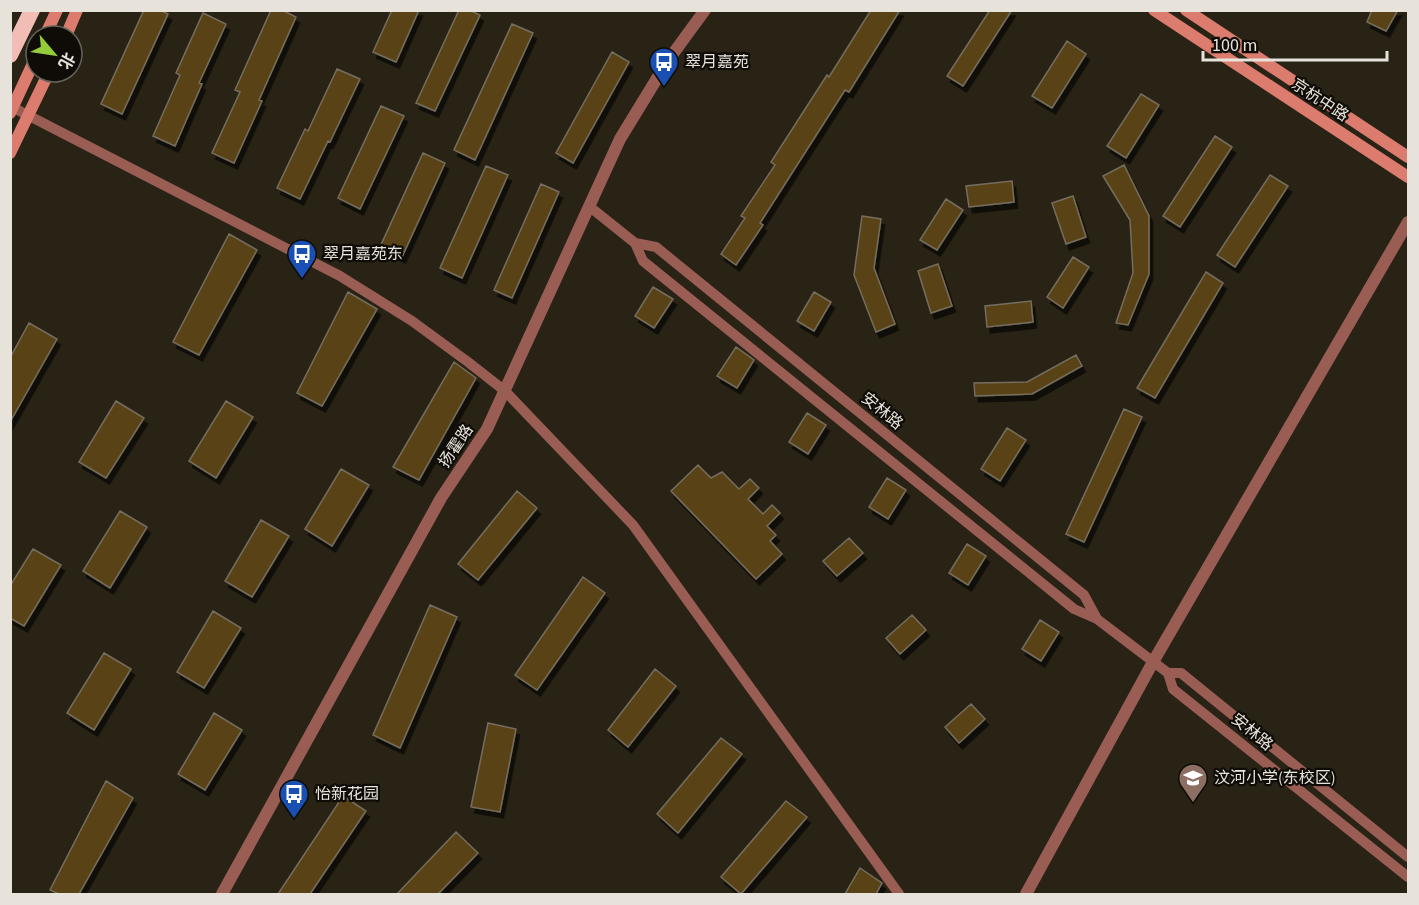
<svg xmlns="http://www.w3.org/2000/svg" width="1419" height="905" viewBox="0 0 1419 905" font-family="'Source Sans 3','Noto Sans SC',sans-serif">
	<defs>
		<filter id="shadow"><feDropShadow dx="3.5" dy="6" stdDeviation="0" flood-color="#0009"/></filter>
	</defs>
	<rect width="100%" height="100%" fill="#292316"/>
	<path fill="#594312" stroke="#756d5f" stroke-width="1.5" filter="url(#shadow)" d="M144 10H160L168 14 122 114 101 104Z
		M271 10H282L296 17 259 100 262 101 234 163 212 153 240 92 235 90Z
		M392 10H419L396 62 373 52Z
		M459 10H469L480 15 435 111 416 103Z
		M871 10H900L849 92 845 90 760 223 763 225 736 265 721 254 745 218 741 216 775 165 771 162 827 75 829 77Z
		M990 10H1012L963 86 947 76Z
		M1372 10H1398L1386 31 1367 22Z
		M203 13 226 24 199 83 202 84 175 146 153 136 180 75 176 73Z
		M512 24 533 33 475 160 454 150Z
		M1067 41 1086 54 1052 108 1032 96Z
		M612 52 629 62 573 163 556 153Z
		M337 69 360 79 330 142 328 141 300 199 277 188 305 129 308 131Z
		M1141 94 1159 105 1126 158 1107 146Z
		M381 106 404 116 360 209 338 198Z
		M1215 136 1232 147 1180 227 1163 216Z
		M423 153 445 163 402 257 380 247Z
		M1124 165 1149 216V274L1128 325 1116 323 1133 273 1130 220 1103 176Z
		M486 166 508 175 462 278 440 268Z
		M1270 175 1288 186 1235 267 1217 255Z
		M1012 181 1014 202 969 207 966 186Z
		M541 184 559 192 512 298 494 290Z
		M1073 196 1086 237 1066 244 1052 203Z
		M946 199 963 210 937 250 920 240Z
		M862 216 881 219 874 268 895 324 876 332 854 275Z
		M229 234 257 250 199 355 173 342Z
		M1073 257 1089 267 1063 308 1047 297Z
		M938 264 952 306 931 313 918 271Z
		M1206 272 1223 283 1155 398 1137 388Z
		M653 287 673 299 654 328 635 316Z
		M348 292 377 309 322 406 297 393Z
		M814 292 831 302 814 331 797 321Z
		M1031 301 1033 322 987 327 985 306Z
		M29 323 57 339 10 422V358Z
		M736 347 754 360 737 388 717 376Z
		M1076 355 1082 366 1032 394 975 396 974 383 1027 382Z
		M454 362 476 378 419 480 393 467Z
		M116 401 144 418 106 478 79 462Z
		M226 401 253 417 216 478 189 461Z
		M1124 409 1142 417 1084 542 1066 534Z
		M807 413 826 425 808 454 789 442Z
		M1007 428 1026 440 1000 481 981 469Z
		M698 465 711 478 722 472 739 489 750 479 759 488 748 499 763 514 772 505 780 513 767 526 776 535 770 541 782 554 756 579 671 491Z
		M341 469 369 485 332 546 305 529Z
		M887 478 906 490 888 519 869 507Z
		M517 491 537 508 478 580 458 564Z
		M120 511 147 527 110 588 83 571Z
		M261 520 289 536 252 597 225 581Z
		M849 538 863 553 837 576 823 561Z
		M967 544 986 556 968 585 949 573Z
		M33 549 61 565 24 626 10 618V586Z
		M583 577 605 593 537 690 515 675Z
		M430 605 457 617 400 748 373 735Z
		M213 611 241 628 204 688 177 672Z
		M912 615 926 630 900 654 886 638Z
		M1040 620 1059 632 1041 661 1022 649Z
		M104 653 131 669 94 730 67 713Z
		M655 669 676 686 628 747 608 730Z
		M971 704 985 719 959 743 945 727Z
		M214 713 242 730 205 790 178 774Z
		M488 723 516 729 500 812 471 807Z
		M721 738 742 754 678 833 657 814Z
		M106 781 133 798 79 894H59L50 890Z
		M343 796 366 811 310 894H278Z
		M786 801 807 817 741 894 721 877Z
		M456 832 478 853 438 894H397Z
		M860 868 882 883 876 894H845Z"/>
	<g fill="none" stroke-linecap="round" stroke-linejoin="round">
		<path stroke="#995d54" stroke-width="10" d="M10 106 340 276 412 321 468 362 505 391 633 525 899 894
			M590 207 635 243 643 261 1074 609 1097 619 1168 673 1173 689 1408 877
			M635 243 656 247 1084 595 1097 619
			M1168 673H1181L1408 857"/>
		<path stroke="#995d54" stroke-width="12" d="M222 894 441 498 487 429 620 139 667 62 705 10
			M1026 894 1153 662 1408 222"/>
		<path stroke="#dc7c6e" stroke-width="12" d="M1154 10 1408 177
			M1186 10 1408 157
			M45 36 57 10
			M66 36 77 10
			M10 113 36 57
			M10 153 49 72"/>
		<path stroke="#f2bdb4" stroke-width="16" d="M10 55 32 10"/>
	</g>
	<defs>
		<g id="bus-pin" transform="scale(1.5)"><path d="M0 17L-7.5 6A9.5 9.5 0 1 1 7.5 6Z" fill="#1a4fb4" stroke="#0f0c07"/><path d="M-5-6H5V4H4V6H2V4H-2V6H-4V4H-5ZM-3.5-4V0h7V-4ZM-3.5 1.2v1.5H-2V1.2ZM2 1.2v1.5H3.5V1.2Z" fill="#fff"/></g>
		<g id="school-pin" transform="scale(1.5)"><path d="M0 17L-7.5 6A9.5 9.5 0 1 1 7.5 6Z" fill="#8d6e63" stroke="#0f0c07"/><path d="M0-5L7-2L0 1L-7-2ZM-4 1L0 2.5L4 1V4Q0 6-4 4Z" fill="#fff"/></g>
	</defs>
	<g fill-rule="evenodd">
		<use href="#bus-pin" x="664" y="62"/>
		<use href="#bus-pin" x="302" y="254"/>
		<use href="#school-pin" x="1193" y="778"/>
		<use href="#bus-pin" x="294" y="794"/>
	</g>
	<g text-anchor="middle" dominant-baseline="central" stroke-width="4.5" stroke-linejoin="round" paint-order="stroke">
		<g font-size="16" fill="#e7e2da" stroke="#0f0c07" text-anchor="start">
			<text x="685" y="62">翠月嘉苑</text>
			<text x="323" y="254">翠月嘉苑东</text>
			<text x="1214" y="778">汶河小学(东校区)</text>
			<text x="315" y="794">怡新花园</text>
		</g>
		<g font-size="16" fill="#e7e2da" stroke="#0f0c07">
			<text transform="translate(1320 100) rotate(33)">京杭中路</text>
			<text transform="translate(882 411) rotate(39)">安林路</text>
			<text transform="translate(456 446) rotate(-56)">扬霍路</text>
			<text transform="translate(1252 732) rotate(39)">安林路</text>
		</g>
	</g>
	<rect width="1419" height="905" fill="none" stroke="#e7e2da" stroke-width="24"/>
	<g transform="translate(54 54) rotate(119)"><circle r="28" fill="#0f0c07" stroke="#65625b" stroke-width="1.5"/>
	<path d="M0-4.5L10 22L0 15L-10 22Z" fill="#94cc3c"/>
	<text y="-9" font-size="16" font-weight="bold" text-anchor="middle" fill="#e7e2da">北</text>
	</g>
	<path d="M1203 51v9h184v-9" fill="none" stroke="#e7e2da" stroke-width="3"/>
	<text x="1212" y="51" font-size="18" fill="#e7e2da" stroke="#0f0c07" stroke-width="4.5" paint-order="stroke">100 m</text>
</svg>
